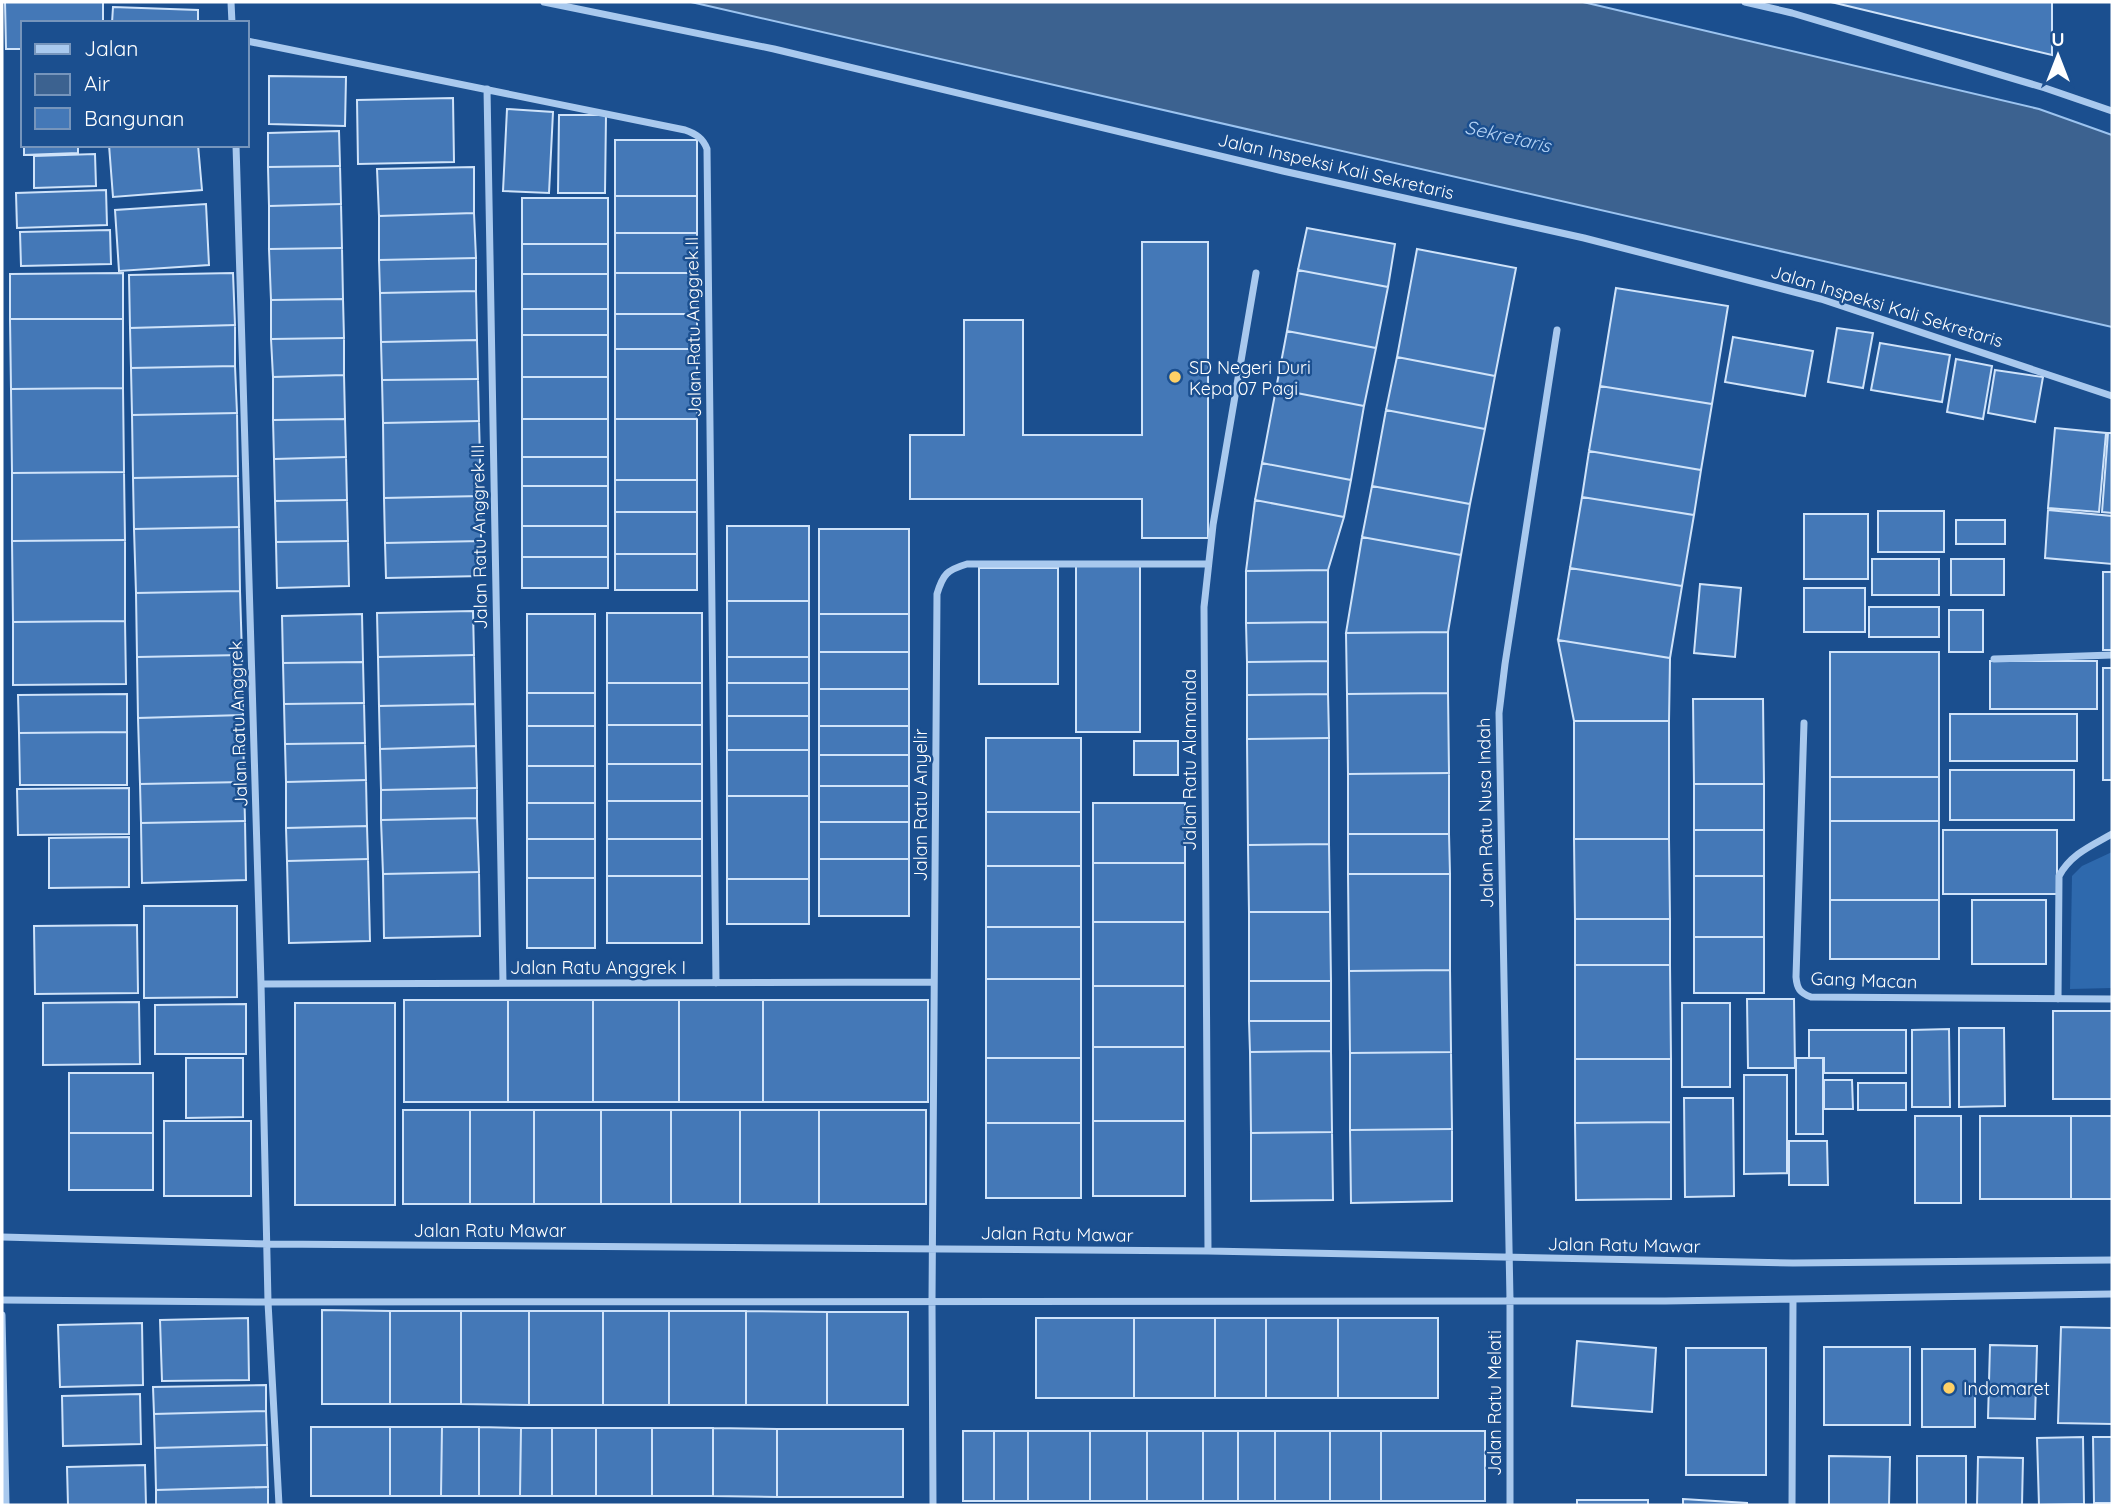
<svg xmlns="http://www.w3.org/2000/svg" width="2114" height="1507" viewBox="0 0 2114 1507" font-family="Quicksand,sans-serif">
	<rect width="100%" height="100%" fill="#1b4f8f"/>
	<path fill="#2e69ad" d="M2112 852V988L2070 989 2072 876 2082 866Z"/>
	<path fill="#3c6290" stroke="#9cc4f0" stroke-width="2" d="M691 2H1583L2039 109 2112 135V327Z"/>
	<path fill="#4478b7" stroke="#cfe3fa" stroke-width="2" d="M5 2H103V23H23V49H6Z
		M1831 2H2052V55Z
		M113 7 198 10V23H112Z
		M269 76 346 77 345 126 269 124Z
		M453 98 454 162 358 164 357 100Z
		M507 109 553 112 549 193 503 191Z
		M559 115H606L605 193H558Z
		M339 131 340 166 268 167V133Z
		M615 140H697V196H615Z
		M24 145H78V153L24 155Z
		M109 145H198L202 190 113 197Z
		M95 154 96 186 34 188V156Z
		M340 166 341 204 269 206 268 167Z
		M474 167V213L379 216 377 169Z
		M106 190 107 225 17 228 16 193Z
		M615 196H697V233H615Z
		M522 198H608V244H522Z
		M206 204 209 265 119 271 115 210Z
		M341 204 342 248 269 249V206Z
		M474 213 476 258 379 260V216Z
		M1307 228 1395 244 1388 287 1298 270Z
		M110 230 111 264 21 266 20 232Z
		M615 233H697V273H615Z
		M1142 242H1208V538H1142V499H910V435H964V320H1023V435H1142Z
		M522 244H608V274H522Z
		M342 248 343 299 271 300 269 249Z
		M1417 249 1516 268 1495 376 1397 357Z
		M476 258V291L380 293 379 260Z
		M1298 270 1388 287 1376 348 1287 331Z
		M123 273V319H10V274Z
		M233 273 235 325 130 328 129 275Z
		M615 273H697V314H615Z
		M522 274H608V309H522Z
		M1616 288 1728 306 1712 404 1600 386Z
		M476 291 477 340 381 342 380 293Z
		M343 299 344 338 271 339V300Z
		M522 309H608V335H522Z
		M615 314H697V349H615Z
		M10 319H123V388L11 389Z
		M235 325V366L131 368 130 328Z
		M1837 328 1873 333 1863 388 1828 382Z
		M1287 331 1376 348 1364 406 1276 389Z
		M522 335H608V377H522Z
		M1733 337 1813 351 1805 396 1725 382Z
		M344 338V375L273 377 271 339Z
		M477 340 478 379 382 380 381 342Z
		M1880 343 1950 355 1942 402 1871 390Z
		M615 349H697V419H615Z
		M1397 357 1495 376 1485 429 1386 410Z
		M1956 359 1992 366 1983 419 1947 412Z
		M235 366 237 413 132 415 131 368Z
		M1995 370 2043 377 2035 422 1988 413Z
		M344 375 345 419 273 420V377Z
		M522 377H608V419H522Z
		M478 379 479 421 383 423 382 380Z
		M1600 386 1712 404 1701 470 1589 451Z
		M123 388 124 472 12 473 11 389Z
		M1276 389 1364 406 1351 480 1262 463Z
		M1386 410 1485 429 1470 504 1372 486Z
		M237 413 238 476 133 478 132 415Z
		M345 419 346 457 274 459 273 420Z
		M522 419H608V457H522Z
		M615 419H697V480H615Z
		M479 421 481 496 384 498 383 423Z
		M2055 428 2106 433 2099 512 2048 508Z
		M2108 433H2112V513L2102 512Z
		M1589 451 1701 470 1694 515 1582 497Z
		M346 457 347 500 275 501 274 459Z
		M522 457H608V486H522Z
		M1262 463 1351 480 1344 517 1255 500Z
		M124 472 125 540 12 541V473Z
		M238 476 239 527 134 529 133 478Z
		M615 480H697V512H615Z
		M522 486H608V526H522Z
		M1372 486 1470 504 1461 555 1362 537Z
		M481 496V541L385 543 384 498Z
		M1582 497 1694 515 1682 586 1570 568Z
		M347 500 348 541 276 542 275 501Z
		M1255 500 1344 517 1328 570 1246 571Z
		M2048 510 2112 516V564L2045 558Z
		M1878 511H1944V552H1878Z
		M615 512H697V554H615Z
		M1804 514H1868V579H1804Z
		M1956 520H2005V544H1956Z
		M522 526H608V557H522Z
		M727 526H809V601H727Z
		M239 527 240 591 136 593 134 529Z
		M819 529H909V614H819Z
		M1362 537 1461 555 1448 632 1346 633Z
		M125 540V621L13 622 12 541Z
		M348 541 349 586 277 588 276 542Z
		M481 541 482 576 386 578 385 543Z
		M615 554H697V590H615Z
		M522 557H608V588H522Z
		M1872 559H1939V595H1872Z
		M1951 559H2004V595H1951Z
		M1076 566H1140V732H1076Z
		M979 568H1058V684H979Z
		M1570 568 1682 586 1670 658 1558 640Z
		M1328 570V622L1246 623V571Z
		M2103 572H2112V650H2103Z
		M1700 584 1741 588 1735 657 1694 653Z
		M1804 588H1865V632H1804Z
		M240 591 242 655 137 657 136 593Z
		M727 601H809V657H727Z
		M1869 607H1939V637H1869Z
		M1949 610H1983V652H1949Z
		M473 611 474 655 378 657 377 613Z
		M607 613H702V683H607Z
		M362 614 363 662 283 663 282 616Z
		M527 614H595V693H527Z
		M819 614H909V652H819Z
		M125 621 126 684 13 685V622Z
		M1328 622V661L1247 662 1246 623Z
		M1448 632V693L1347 694 1346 633Z
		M1558 640 1670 658 1669 721H1574Z
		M819 652H909V689H819Z
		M1830 652H1939V777H1830Z
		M242 655 243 715 138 718 137 657Z
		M474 655 475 704 379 706 378 657Z
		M727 657H809V683H727Z
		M1328 661V694L1247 695V662Z
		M1990 661H2097V709H1990Z
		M363 662 364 703 284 704 283 663Z
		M2103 668H2112V780H2103Z
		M607 683H702V725H607Z
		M727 683H809V716H727Z
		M819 689H909V726H819Z
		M527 693H595V726H527Z
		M1448 693 1449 773 1348 774 1347 694Z
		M127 694V732L19 733 18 695Z
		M1328 694 1329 738 1247 739V695Z
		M1693 699H1763L1764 784H1694Z
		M364 703 365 743 285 744 284 704Z
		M475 704 476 746 380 749 379 706Z
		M1950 714H2077V761H1950Z
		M243 715 244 782 140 784 138 718Z
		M727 716H809V750H727Z
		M1574 721H1669V839H1574Z
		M607 725H702V764H607Z
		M527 726H595V766H527Z
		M819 726H909V755H819Z
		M127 732V785H20L19 733Z
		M986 738H1081V812H986Z
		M1329 738V844L1248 845 1247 739Z
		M1134 741H1178V775H1134Z
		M365 743 366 780 286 782 285 744Z
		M476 746 477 788 381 790 380 749Z
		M727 750H809V796H727Z
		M819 755H909V786H819Z
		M607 764H702V801H607Z
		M527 766H595V803H527Z
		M1950 770H2074V820H1950Z
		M1449 773V834H1348V774Z
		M1830 777H1939V821H1830Z
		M366 780 367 826 286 828V782Z
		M244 782 245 821 141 823 140 784Z
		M1694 784H1764V830H1694Z
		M819 786H909V822H819Z
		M129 788V834L18 835 17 789Z
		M477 788V818L381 820V790Z
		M727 796H809V879H727Z
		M607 801H702V839H607Z
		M527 803H595V839H527Z
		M1093 803H1185V863H1093Z
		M986 812H1081V866H986Z
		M477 818 479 872 383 874 381 820Z
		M245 821 246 880 142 883 141 823Z
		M1830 821H1939V900H1830Z
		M819 822H909V859H819Z
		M367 826 368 859 287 861 286 828Z
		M1694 830H1764V876H1694Z
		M1943 830H2057V894H1943Z
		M1348 834H1449L1450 874H1348Z
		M129 837V887L49 888V838Z
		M527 839H595V878H527Z
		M607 839H702V876H607Z
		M1574 839H1669L1670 919H1575Z
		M1329 844 1330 912H1249L1248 845Z
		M368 859 370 941 289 943 287 861Z
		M819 859H909V916H819Z
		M1093 863H1185V922H1093Z
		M986 866H1081V927H986Z
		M479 872 480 936 384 938 383 874Z
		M1348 874H1450V970L1349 971Z
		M607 876H702V943H607Z
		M1694 876H1764V937H1694Z
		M527 878H595V948H527Z
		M727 879H809V924H727Z
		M1830 900H1939V959H1830Z
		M1972 900H2046V964H1972Z
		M144 906H237V997L144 998Z
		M1249 912H1330L1331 981H1249Z
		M1575 919H1670V965H1575Z
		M1093 922H1185V986H1093Z
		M137 925 138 993 35 994 34 926Z
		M986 927H1081V979H986Z
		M1694 937H1764V993H1694Z
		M1575 965H1670L1671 1059H1575Z
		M1450 970 1451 1052 1350 1053 1349 971Z
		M986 979H1081V1058H986Z
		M1249 981H1331V1021H1249Z
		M1093 986H1185V1047H1093Z
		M1747 999H1794L1795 1068H1748Z
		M404 1000H508V1102H404Z
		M508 1000H593V1102H508Z
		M593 1000H679V1102H593Z
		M679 1000H763V1102H679Z
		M763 1000H928V1102H763Z
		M139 1002 140 1064 43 1065V1003Z
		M295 1003H395V1205H295Z
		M1682 1003H1730V1087H1682Z
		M246 1004V1054H155V1005Z
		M2053 1011H2112V1099H2053Z
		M1249 1021H1331V1051L1250 1052Z
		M1959 1028H2004L2005 1106 1959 1107Z
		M1949 1029 1950 1107H1912V1030Z
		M1809 1030H1906V1073H1824V1058H1809Z
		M1093 1047H1185V1121H1093Z
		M1331 1051 1332 1132 1251 1133 1250 1052Z
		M1451 1052 1452 1129 1350 1130V1053Z
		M186 1058H243V1117L186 1118Z
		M986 1058H1081V1123H986Z
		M1796 1058H1823V1134H1796Z
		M1575 1059H1671V1122L1575 1123Z
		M69 1073H153V1133H69Z
		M1744 1075H1787V1173L1744 1174Z
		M1824 1080H1852L1853 1109H1824Z
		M1858 1083H1906V1110H1858Z
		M1684 1098H1733L1734 1196 1685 1197Z
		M403 1110H470V1204H403Z
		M470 1110H534V1204H470Z
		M534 1110H601V1204H534Z
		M601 1110H671V1204H601Z
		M671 1110H740V1204H671Z
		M740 1110H819V1204H740Z
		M819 1110H926V1204H819Z
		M1915 1116H1961V1203H1915Z
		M1980 1116H2071V1199H1980Z
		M2071 1116H2112V1199H2071Z
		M164 1121H251V1196H164Z
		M1093 1121H1185V1196H1093Z
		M1671 1122V1199L1576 1200 1575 1123Z
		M986 1123H1081V1198H986Z
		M1452 1129V1201L1351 1203 1350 1130Z
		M1332 1132 1333 1200 1251 1201V1133Z
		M69 1133H153V1190H69Z
		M1789 1141H1827L1828 1185H1789Z
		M322 1310 390 1311V1404H322Z
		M390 1311H461V1404H390Z
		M461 1311H529V1405L461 1404Z
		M529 1311H603V1405H529Z
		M603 1311H669V1405H603Z
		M669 1311H746V1405H669Z
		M746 1311 827 1312V1405H746Z
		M827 1312H908V1405H827Z
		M248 1318 249 1380 162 1381 160 1320Z
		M1036 1318H1134V1398H1036Z
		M1134 1318H1215V1398H1134Z
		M1215 1318H1266V1398H1215Z
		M1266 1318H1338V1398H1266Z
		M1338 1318H1438V1398H1338Z
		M142 1323 143 1385 60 1387 58 1325Z
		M2061 1327 2112 1328V1424L2058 1423Z
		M1577 1341 1656 1348 1652 1412 1572 1406Z
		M1990 1345 2037 1346 2035 1419 1988 1418Z
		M1824 1347H1910V1425H1824Z
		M1686 1348H1766V1475H1686Z
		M1922 1349H1975V1427H1922Z
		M266 1385V1411L154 1414 153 1387Z
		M140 1394 141 1444 63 1446 62 1396Z
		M266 1411 267 1445 155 1448 154 1414Z
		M311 1427H390V1496H311Z
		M390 1427H442L441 1496H390Z
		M442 1427H479V1496H441Z
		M479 1427 521 1428 520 1496H479Z
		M521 1428H552V1496H520Z
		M552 1428H596V1496H552Z
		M596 1428H652V1496H596Z
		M652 1428H713V1496H652Z
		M713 1428 777 1429V1497L713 1496Z
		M777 1429H903V1497H777Z
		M963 1431H994V1501H963Z
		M994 1431H1028V1501H994Z
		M1028 1431H1090V1501H1028Z
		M1090 1431H1147V1501H1090Z
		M1147 1431H1203V1501H1147Z
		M1203 1431H1238V1501H1203Z
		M1238 1431H1275V1501H1238Z
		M1275 1431H1330V1501H1275Z
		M1330 1431H1381V1501H1330Z
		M1381 1431H1485V1501H1381Z
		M2083 1437 2084 1504 2039 1505 2037 1438Z
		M2093 1437H2112V1503H2094Z
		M267 1445 268 1487 156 1490 155 1448Z
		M1829 1456 1890 1457 1889 1505H1829Z
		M1917 1456H1966V1505H1917Z
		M1978 1457 2023 1458 2022 1505H1977Z
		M145 1465 146 1505H68L67 1467Z
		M268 1487V1505H156V1490Z
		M1683 1499 1747 1503V1505H1683Z
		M1577 1500H1648V1505H1577Z"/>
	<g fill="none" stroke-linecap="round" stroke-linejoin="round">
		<path stroke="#a9c9ee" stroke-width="7" d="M231 2 232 23
			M544 2 774 49 1283 171 1584 238 1821 299 2112 396
			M1745 2 1792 13 2045 88 2112 111
			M247 41 685 130C696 134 703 138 707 149L716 983
			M487 89 503 983
			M236 145 261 984 268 1302 279 1505
			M1994 659 2112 655
			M1804 723 1796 977C1797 989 1800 993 1811 997L2112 999
			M261 984 934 982
			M2058 999 2059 876C2071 854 2091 846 2112 834
			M2 1237 268 1244 1208 1251 1793 1263 2112 1260
			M1208 1251 1204 607 1213 525 1256 273
			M2 1300 268 1302 1665 1301 2112 1294
			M2 1315 6 1505
			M933 1505 932 1302 937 594C943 574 947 570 967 564H1207
			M1510 1505V1300L1499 713 1505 664 1557 330
			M1792 1505 1793 1300"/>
	</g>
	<g fill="#ffd166" stroke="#1b4f8f" stroke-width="2.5">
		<circle cx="1175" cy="377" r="7"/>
		<circle cx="1949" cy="1388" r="7"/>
	</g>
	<g text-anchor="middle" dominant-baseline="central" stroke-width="5" stroke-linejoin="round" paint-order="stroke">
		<g font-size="18" fill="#fff" stroke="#1b4f8f">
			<text transform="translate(1336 166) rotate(13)">Jalan Inspeksi Kali Sekretaris</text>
			<text transform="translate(1887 306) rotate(17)">Jalan Inspeksi Kali Sekretaris</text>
			<text transform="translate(693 327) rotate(-91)">Jalan Ratu Anggrek II</text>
			<text transform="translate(479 537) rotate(-91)">Jalan Ratu Anggrek III</text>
			<text transform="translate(238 724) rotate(-92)">Jalan Ratu Anggrek</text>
			<text transform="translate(1189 760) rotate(-90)">Jalan Ratu Alamanda</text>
			<text transform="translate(920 805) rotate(-90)">Jalan Ratu Anyelir</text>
			<text transform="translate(1485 813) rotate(-91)">Jalan Ratu Nusa Indah</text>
			<text x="598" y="967">Jalan Ratu Anggrek I</text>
			<text transform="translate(1864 980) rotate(2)">Gang Macan</text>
			<text x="490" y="1230">Jalan Ratu Mawar</text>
			<text transform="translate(1057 1234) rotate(1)">Jalan Ratu Mawar</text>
			<text transform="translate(1624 1245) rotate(1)">Jalan Ratu Mawar</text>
			<text transform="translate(1494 1403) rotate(-90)">Jalan Ratu Melati</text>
		</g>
		<g font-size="18" fill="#fff" stroke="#1b4f8f" text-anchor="start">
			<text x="1189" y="367">SD Negeri Duri<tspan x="1189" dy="21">Kepa 07 Pagi</tspan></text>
			<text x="1963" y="1388">Indomaret</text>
		</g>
		<g font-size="19" font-style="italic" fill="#b5d3f5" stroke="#1b4f8f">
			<text transform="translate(1508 136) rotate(13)">Sekretaris</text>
		</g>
	</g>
	<rect width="2114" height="1507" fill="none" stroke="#ffffff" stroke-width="7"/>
	<rect x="21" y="21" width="228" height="126" fill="#1b4f8f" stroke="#7695bc" stroke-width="2"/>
	<rect x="35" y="44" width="35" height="10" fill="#a9c9ee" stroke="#7695bc" stroke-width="2"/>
	<text x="84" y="56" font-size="21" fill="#ffffff">Jalan</text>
	<rect x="35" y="74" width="35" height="21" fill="#3c6290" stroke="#7695bc" stroke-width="2"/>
	<text x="84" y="91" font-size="21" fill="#ffffff">Air</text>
	<rect x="35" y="108" width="35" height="21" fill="#4478b7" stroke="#7695bc" stroke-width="2"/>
	<text x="84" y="126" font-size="21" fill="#ffffff">Bangunan</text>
	<g transform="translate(2058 56)" stroke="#1b4f8f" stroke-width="5" paint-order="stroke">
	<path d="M0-5L12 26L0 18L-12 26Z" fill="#ffffff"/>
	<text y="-10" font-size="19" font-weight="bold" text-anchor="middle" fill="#ffffff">U</text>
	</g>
</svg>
